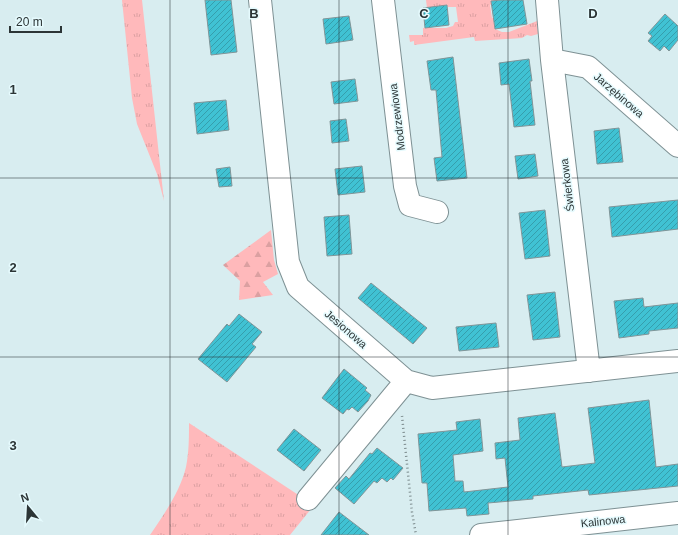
<svg xmlns="http://www.w3.org/2000/svg" width="678" height="535" viewBox="0 0 678 535" font-family="Helvetica,sans-serif">
	<defs>
		<pattern id="grass-tufts" width="24" height="20" patternUnits="userSpaceOnUse"><rect width="24" height="20" fill="#ffb9bb"/><path d="M3 7l-1-3M5 7V3M7 7l1-3M15 17l-1-3M17 17v-4M19 17l1-3" fill="none" stroke="#dba0a1"/></pattern>
		<pattern id="forest-firs" width="22" height="20" patternUnits="userSpaceOnUse"><rect width="22" height="20" fill="#ffb9bb"/><path d="M5 1l3.5 6h-7zM16 11l3.5 6h-7z" fill="#dba0a1"/></pattern>
		<pattern id="building-hatch" width="6" height="6" patternUnits="userSpaceOnUse"><rect width="6" height="6" fill="#40c2d3"/><path d="M-1 1l2-2M0 6l6-6M5 7l2-2" fill="none" stroke="#369eac"/></pattern>
	</defs>
	<rect width="100%" height="100%" fill="#d8edf0"/>
	<path fill="url(#grass-tufts)" d="M122 0H142L164 201 157 174 137 124 132 98Z
		M426 0H501L491 1 492 4 490 5 492 18H493L495 29 502 32H509L537 21 538 34 531 36 527 35 522 38 475 41 474 37 414 45V41L410 42 409 35H423V28H446L453 26 455 22H458L456 7H448L447 5 427 8Z
		M189 423 303 498 324 493 290 535H150C164 514 180 492 186 467 189 452 189 438 189 423Z"/>
	<path fill="url(#forest-firs)" d="M271 230 274 260 278 274 263 282 273 295 239 300 240 281 223 265Z"/>
	<path fill="url(#building-hatch)" stroke="#819598" d="M205 0H231L237 52 211 55Z
		M501 0H523L527 24 495 29 491 1Z
		M447 5 449 25 425 28 423 8Z
		M665 14 678 26V40L669 51 664 46 660 51 648 41 652 36 648 33Z
		M349 16 353 40 326 44 323 19Z
		M453 57 467 178 437 181 434 158 442 157 436 90H431L427 61Z
		M529 59 532 81H530L535 125 514 127 509 84 501 85 499 63Z
		M355 79 358 101 334 104 331 82Z
		M226 100 229 130 197 134 194 103Z
		M346 119 349 141 332 143 330 121Z
		M619 128 623 162 597 164 594 131Z
		M535 154 538 176 518 179 515 156Z
		M362 166 365 192 338 195 335 169Z
		M230 167 232 186 219 187 216 169Z
		M678 200V229L612 237 609 207Z
		M545 210 550 256 525 259 519 213Z
		M349 215 352 254 327 256 324 217Z
		M371 283 427 328 413 344 358 298Z
		M555 292 560 337 533 340 527 295Z
		M643 298 644 307 678 303V328L649 331V334L619 338 614 301Z
		M239 314 262 332 252 344 256 347 227 382 198 359 227 324 229 326Z
		M496 323 499 347 459 351 456 327Z
		M344 369 367 388 365 390 371 395 368 401 358 412 352 407 349 410 347 409 343 414 322 398Z
		M649 400 656 467 678 464V486L589 495 588 490 533 496V499L488 503 489 514 467 516 466 508 429 511 427 483H422L418 434 457 430 456 422 480 419 483 451 453 455 455 481H463L464 492 508 487 505 458 496 459 495 443 520 440 518 418 555 413 562 467 595 463 588 408Z
		M294 429 321 450 304 471 277 450Z
		M377 448 403 468 393 480 391 478 387 482 382 478 377 483 374 481 354 504 335 488 346 476 349 479 370 453 372 454Z
		M339 512 369 535H321Z"/>
	<g fill="none" stroke-linecap="round" stroke-linejoin="round">
		<g stroke="#7e9194" stroke-width="24">
			<path id="minor" d="M260 0 288 262 298 287 406 381 432 388 678 361
				M383 0 405 186 410 205 437 212
				M547 0 552 60 589 371
				M552 60 588 67 678 146
				M308 499 406 381
				M481 535 678 513"/>
		</g>
		<path stroke="#7d8c8e" stroke-width="2.5" stroke-dasharray="1 3" stroke-linecap="butt" d="M402 416 412 512 416 535"/>
		<use href="#minor" stroke="#fff" stroke-width="22"/>
	</g>
	<path fill="none" stroke="#2c3536" stroke-width="1" stroke-opacity="0.55" d="M170 0V535M339 0V535M508 0V535M0 178H678M0 357H678"/>
	<g text-anchor="middle" dominant-baseline="central" stroke-width="3" stroke-linejoin="round" paint-order="stroke">
		<g font-size="11" fill="#2c3536" stroke="#e5fafd">
			<text transform="translate(619 95) rotate(41)">Jarzębinowa</text>
			<text transform="translate(397 117) rotate(-97)">Modrzewiowa</text>
			<text transform="translate(567 185) rotate(-97)">Świerkowa</text>
			<text transform="translate(346 329) rotate(41)">Jesionowa</text>
			<text transform="translate(603 521) rotate(-6)">Kalinowa</text>
		</g>
	</g>
	<g font-size="13" text-anchor="middle" font-weight="bold" fill="#2c3536" stroke="#e5fafd" stroke-width="3" stroke-linejoin="round" paint-order="stroke">
		<text x="254" y="18">B</text>
		<text x="424" y="18">C</text>
		<text x="593" y="18">D</text>
		<text x="13" y="94">1</text>
		<text x="13" y="272">2</text>
		<text x="13" y="450">3</text>
	</g>
	<g transform="translate(28 507) rotate(342)" stroke="#e5fafd" stroke-width="3" paint-order="stroke">
	<path d="M0-3L7 15L0 10L-7 15Z" fill="#2c3536"/>
	<text y="-6" font-size="11" font-weight="bold" text-anchor="middle" fill="#2c3536">N</text>
	</g>
	<path d="M10 26v6h51v-6" fill="none" stroke="#2c3536" stroke-width="2"/>
	<text x="16" y="26" font-size="12" fill="#2c3536" stroke="#e5fafd" stroke-width="3" paint-order="stroke">20 m</text>
</svg>
